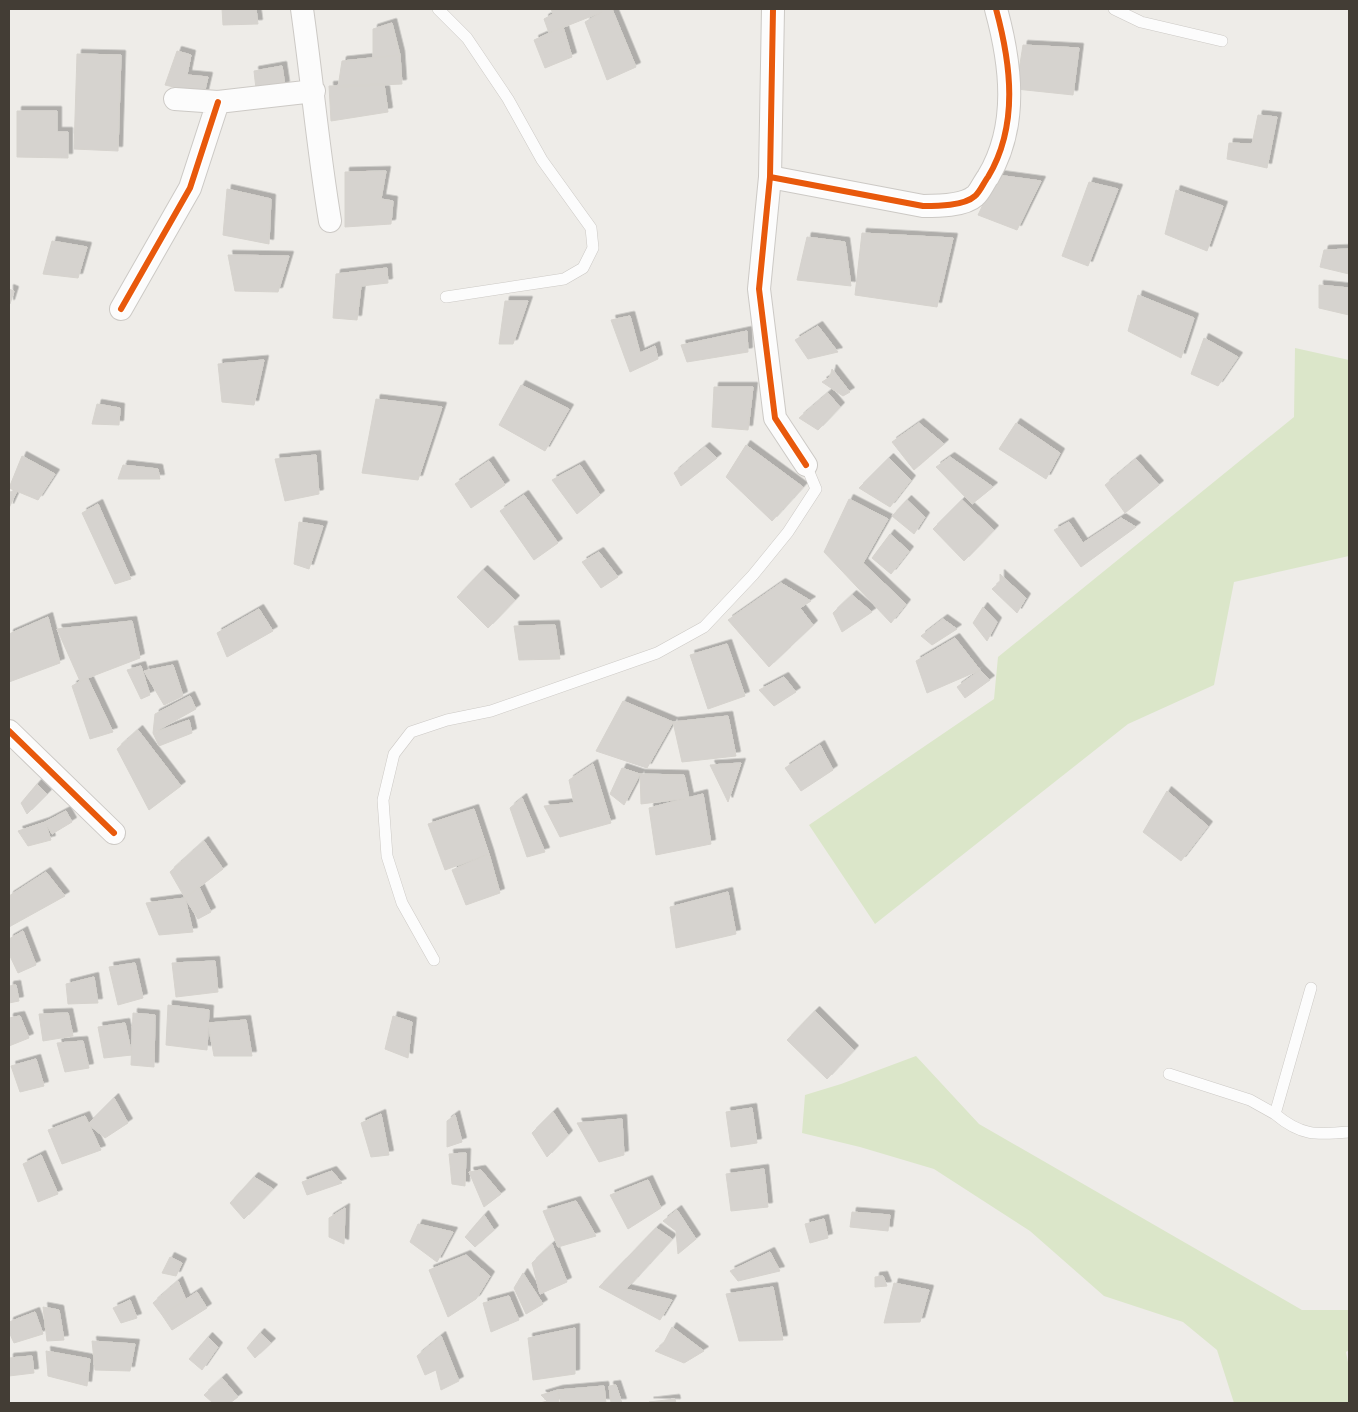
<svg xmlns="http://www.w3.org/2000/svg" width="1358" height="1412" viewBox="0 0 1358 1412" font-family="Barlow,sans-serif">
	<defs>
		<filter id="shadow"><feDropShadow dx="4.5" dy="-4.5" stdDeviation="0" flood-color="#0004"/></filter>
	</defs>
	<rect width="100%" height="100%" fill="#eeece8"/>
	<path fill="#dbe6c9" d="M1295 348 1349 360V556L1234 582 1214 685 1128 724 875 924 809 825 994 699 998 657 1294 417Z
		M916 1056 979 1124 1302 1310H1349V1350L1346 1352 1349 1368V1403H1234L1217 1350 1183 1322 1104 1296 1030 1231 934 1169 860 1147 802 1133 805 1095 841 1084Z"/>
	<path fill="#d6d3cf" stroke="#d6d3ce" filter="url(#shadow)" d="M222 9H256L258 24 223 25Z
		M551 9H600L602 12 549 33 544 19 553 14Z
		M600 9H612L636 67 607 80 585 22 602 12Z
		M392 23 400 55 373 58V29Z
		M563 27 572 57 545 68 534 40Z
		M1023 45 1079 48 1073 95 1016 89Z
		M177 51 191 55 187 75 208 77 204 94 165 85Z
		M77 54 121 55 118 151 74 149Z
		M400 55 402 84 338 87 342 61Z
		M282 66 285 86 256 89 254 71Z
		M384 84 388 112 331 121 329 86Z
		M17 111H57V132H68V158L17 157Z
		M1258 115 1277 117 1267 168 1227 159 1229 143 1252 144Z
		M386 171 381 199 393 201 391 224 345 227V172Z
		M997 175 1041 181 1017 230 978 215Z
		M1089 182 1118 189 1088 266 1062 256Z
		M227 189 271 199 269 244 223 235Z
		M1176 190 1223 206 1207 251 1165 234Z
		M862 233 953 238 937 307 855 295Z
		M807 237 845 242 851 286 797 280Z
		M52 241 87 247 78 278 43 274Z
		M1349 249V274L1320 267 1324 250Z
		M228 255 289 256 278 292 235 291Z
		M387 268 388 283 361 286 357 320 333 318 336 274Z
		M1319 285 1349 288V315L1319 308Z
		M9 289 14 291 10 304H9Z
		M1138 295 1194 318 1181 358 1128 331Z
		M505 301H528L513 344H499Z
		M630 316 640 353 655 346 658 359 630 372 611 320Z
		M818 326 838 352 808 359 795 340Z
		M747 331 748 352 687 362 681 345Z
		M1204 338 1238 357 1218 386 1191 374Z
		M264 360 254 405 222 402 218 364Z
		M832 369 850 392 843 396 822 382 830 377Z
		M521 385 569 409 545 451 499 425Z
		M714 387H753L748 430 712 427Z
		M828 393 840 407 818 430 799 418Z
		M376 399 442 407 418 480 362 473Z
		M97 404 120 408 119 425 92 424Z
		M919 423 944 444 914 470 892 442Z
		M1016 423 1060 453 1046 479 999 449Z
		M746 445 803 487 772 521 726 477Z
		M705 447 717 458 681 486 674 473Z
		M316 455 319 494 285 501 275 459Z
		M22 456 55 474 38 500 9 488Z
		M950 457 993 487 972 504 936 467Z
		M889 458 911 480 890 507 859 488Z
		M1136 459 1159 485 1125 513 1105 485Z
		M489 461 505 485 471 508 455 484Z
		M123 465 158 469 160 479H118Z
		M580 465 600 495 577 514 552 480Z
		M17 491 9 508V492Z
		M524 495 558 543 534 560 500 511Z
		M849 499 888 519 863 563 906 604 891 623 824 552Z
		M907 500 925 517 914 534 892 516Z
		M962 500 994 530 964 561 933 529Z
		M98 504 131 579 115 584 82 513Z
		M1121 518 1136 527 1081 567 1054 530 1069 522 1083 543Z
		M299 522 323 526 309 569 294 564Z
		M890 534 909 551 891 574 872 558Z
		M599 552 618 577 601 588 582 562Z
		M483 570 515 600 488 628 457 597Z
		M1000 574 1026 598 1017 613 992 589 1000 582Z
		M781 583 811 601 800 608 813 625 769 667 728 620Z
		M852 595 872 612 842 632 833 613Z
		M983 607 997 622 987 641 973 623Z
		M259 609 273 631 227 657 217 633Z
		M48 617 60 663 9 682V634Z
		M943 619 957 629 932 645 921 636Z
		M132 621 140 658 80 681 57 629Z
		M555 625 560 659 519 660 514 626Z
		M955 638 980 670 927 693 916 661Z
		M727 644 745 696 708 709 690 655Z
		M173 665 183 696 164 705 144 671Z
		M141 666 150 695 141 699 127 670Z
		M980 670 990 680 965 698 957 687Z
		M87 677 113 732 90 739 72 686Z
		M784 677 796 692 774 706 759 690Z
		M190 696 196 709 153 733 155 714Z
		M623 701 673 722 647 768 596 751Z
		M728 716 736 756 682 762 673 722Z
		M189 720 192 733 159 746 153 733Z
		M138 730 181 786 149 810 117 749Z
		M820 745 833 770 801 791 785 768Z
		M741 763 728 802 710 765Z
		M593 764 611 823 560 837 544 806 574 803 569 780Z
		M622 768 640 774 624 805 610 794Z
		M640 774 684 775 689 798 641 804Z
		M37 784 47 794 27 814 21 803Z
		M1167 791 1208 826 1181 861 1143 832Z
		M703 794 711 844 656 855 649 808Z
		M522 798 545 852 527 857 510 808Z
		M474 809 489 854 445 870 428 824Z
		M66 811 72 822 52 834 45 822Z
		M45 822 51 840 28 846 18 831Z
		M204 841 223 869 185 898 170 872Z
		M489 854 500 893 466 905 452 870Z
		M46 872 65 896 9 927V896Z
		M199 887 211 912 198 919 185 898Z
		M728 892 736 934 676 948 670 907Z
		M185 898 193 932 159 935 146 903Z
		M23 931 36 965 18 973 9 954V939Z
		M215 961 218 992 176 997 172 963Z
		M135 963 143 998 118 1005 109 967Z
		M94 977 98 1003 68 1004 66 984Z
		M16 985 19 1001 9 1003V986Z
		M168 1005 209 1010 207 1050 166 1045Z
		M815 1011 854 1050 827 1079 787 1040Z
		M68 1013 73 1036 43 1041 39 1014Z
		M133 1013 155 1015 154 1067 131 1065Z
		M20 1016 29 1038 9 1046V1018Z
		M393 1016 412 1022 408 1058 385 1049Z
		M246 1020 252 1056H214L208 1023Z
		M125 1023 132 1055 104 1058 98 1027Z
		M83 1041 89 1068 65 1072 57 1043Z
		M36 1059 44 1086 20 1092 11 1066Z
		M114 1098 128 1123 105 1138 88 1124Z
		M752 1108 757 1143 731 1147 726 1112Z
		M553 1112 568 1135 547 1157 532 1133Z
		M381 1114 389 1155 371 1157 361 1123Z
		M455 1115 462 1142 447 1147V1121Z
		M85 1116 101 1150 62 1164 48 1130Z
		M622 1119 624 1155 599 1162 577 1123Z
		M466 1153 465 1186 452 1184 449 1154Z
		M41 1155 58 1194 38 1202 23 1164Z
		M764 1169 768 1207 731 1211 726 1174Z
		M481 1170 501 1194 484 1207 469 1172Z
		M332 1171 342 1183 307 1195 302 1182Z
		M254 1177 273 1189 244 1219 230 1203Z
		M648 1180 661 1208 628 1229 610 1195Z
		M576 1201 596 1236 558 1247 543 1211Z
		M345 1208 344 1244 329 1237V1218Z
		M677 1210 696 1239 678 1254 676 1231 663 1221Z
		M852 1212 890 1215 888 1231 850 1227Z
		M484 1215 494 1230 475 1247 465 1237Z
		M824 1219 828 1238 810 1243 805 1224Z
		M418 1224 453 1232 437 1262 410 1242Z
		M656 1228 672 1239 626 1289 672 1300 660 1320 599 1287Z
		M552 1244 567 1282 540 1294 532 1263Z
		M770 1252 780 1271 738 1281 730 1271Z
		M466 1255 490 1276 476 1299 448 1317 429 1270Z
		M170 1257 182 1263 176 1276 162 1273Z
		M523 1273 543 1304 526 1314 514 1288Z
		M883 1276 887 1286 875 1287V1277Z
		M178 1281 186 1300 162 1315 153 1303Z
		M894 1283 929 1290 920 1322 884 1323Z
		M773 1287 783 1340 739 1341 726 1294Z
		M197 1292 207 1308 172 1330 162 1315Z
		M509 1296 519 1320 491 1332 483 1303Z
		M130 1300 137 1318 121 1323 113 1308Z
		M43 1307 59 1310 64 1340 47 1341Z
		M35 1312 43 1334 14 1343 9 1332V1322Z
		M672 1327 704 1351 684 1363 655 1351 663 1344Z
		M575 1328V1374L533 1380 528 1338Z
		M260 1333 271 1343 255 1358 247 1348Z
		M441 1336 459 1381 441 1390 436 1370 425 1375 417 1356Z
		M208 1337 218 1347 202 1370 189 1359Z
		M92 1341 135 1344 130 1371 95 1370Z
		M46 1351 90 1359 87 1386 48 1376Z
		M32 1356 34 1373 9 1376V1358Z
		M222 1378 238 1397 230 1403H213L204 1395Z
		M616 1385 622 1403H611L609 1386Z
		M604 1386 606 1403H561L558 1390Z
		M558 1390 559 1403H540L547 1401 541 1395Z
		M675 1399 676 1403 649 1402Z"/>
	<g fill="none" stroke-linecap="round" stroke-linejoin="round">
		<g stroke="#ccc9c5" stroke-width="12">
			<path id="service" d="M438 9 467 38 508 99 542 160 591 228 593 248 583 268 564 279 446 297
				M1114 9 1141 22 1222 41
				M434 960 402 903 387 856 383 800 394 754 411 732 447 720 491 711 657 653 704 627 753 575 788 532 816 489 806 465
				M1311 988 1275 1114C1301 1136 1316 1135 1349 1132
				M1169 1074 1250 1100 1275 1114"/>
		</g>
		<g stroke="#ccc9c5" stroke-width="24">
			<path id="minor" d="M302 9C312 79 318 150 330 221
				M773 9 770 177 759 289 775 418 806 465
				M175 99 218 102 314 91
				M770 177 923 206C937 206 964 206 975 196 980 192 984 182 988 177 1019 125 1011 64 996 9
				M121 309 190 188 218 102
				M9 731 114 833"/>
		</g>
		<use href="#service" stroke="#fcfcfc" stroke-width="11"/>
		<use href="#minor" stroke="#fcfcfc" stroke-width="22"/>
		<g stroke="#fff" stroke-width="9">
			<path id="cycleway" d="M773 9 770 177 759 289 775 418 806 465
				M770 177 923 206C937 206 964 206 975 196 980 192 984 182 988 177 1019 125 1011 64 996 9
				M121 309 190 188 218 102
				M9 731 114 833"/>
		</g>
		<use href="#cycleway" stroke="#e8590c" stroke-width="6"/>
	</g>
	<rect width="1358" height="1412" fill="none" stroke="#433d35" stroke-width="20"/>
</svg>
